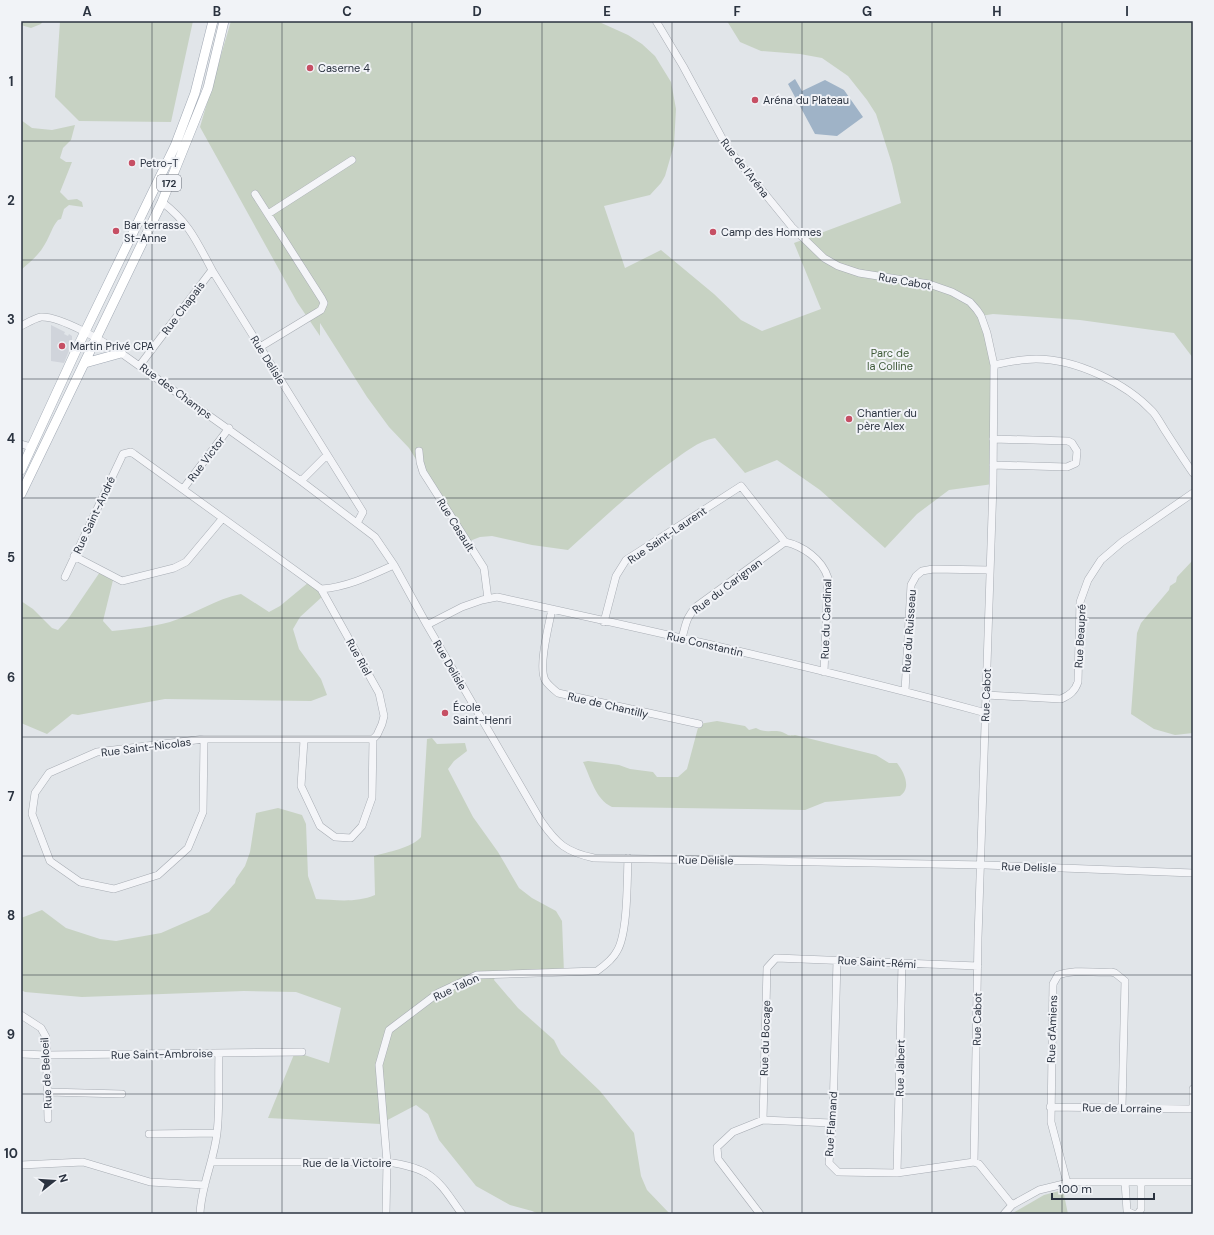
<svg xmlns="http://www.w3.org/2000/svg" width="1214" height="1235" viewBox="0 0 1214 1235" font-family="'DM Sans',sans-serif">
	<rect width="100%" height="100%" fill="#e1e5e9"/>
	<path fill="#d0d4db" d="M51 325 65 332 64 334 68 336 69 334 72 336V343L64 363 51 361Z"/>
	<path fill="#c7d2c3" d="M21 21H43L41 24 31 28 21 25Z
		M60 21H193L171 122 79 121 55 97Z
		M231 21H597L628 35 642 44 655 56 671 82 676 109 674 145 665 176 661 183 650 195 604 206 625 268 661 250 714 294 741 320 762 331 821 309 794 243 901 203 892 164 876 114 867 100 848 76 822 58 800 54 761 51 740 42 727 21H1193V358L1174 333 1080 320 993 314 981 316 994 365 993 484 949 490 917 514 885 548 820 490 777 460 745 473 715 438C698 441 684 453 670 463 634 489 601 520 568 550L532 545 492 536 480 537 467 542 409 448 389 427 367 397 320 323V336L297 302 200 127Z
		M21 120 32 128 52 130 75 125 71 140 63 148 60 158 66 162H72L60 192 68 200 77 199 82 202 83 207 69 205 64 209 61 219 58 220C52 227 50 236 45 244 39 255 30 262 21 270Z
		M1193 560V733L1175 735 1154 729 1131 714 1137 633 1141 623 1169 590 1170 586 1176 582 1177 577Z
		M102 569 114 576 103 621 112 631C132 629 151 627 170 622 194 614 216 599 241 594L269 612 280 606 309 582 323 596 300 617 293 629 299 649 321 679 327 695 311 701 165 699 78 715 72 714 47 734 21 723V601L33 609 52 628 58 630 68 619Z
		M717 721 745 726 749 730 756 728C766 734 774 729 782 732 789 735 787 736 795 735L876 755 889 763H897C904 772 912 788 900 796L825 802 805 810 612 807C595 799 591 778 583 762L588 761 619 765 630 769 653 772 657 777H678L687 769 699 724Z
		M432 738 437 744 465 743 467 751 454 761 448 769 473 817 498 852 519 888 532 898 556 911 562 921 564 973 495 977 494 980 518 1008 554 1040 561 1054 600 1091 634 1133 641 1176 647 1190 670 1214H539L532 1211 510 1205 476 1186 439 1140 428 1114 416 1105 380 1124 268 1118 295 1052 329 1063 341 1008 296 992 244 991 82 997 25 992 21 990V918L42 910 66 928 100 939 116 941 161 933 209 912 235 883 236 879 245 866 250 852 256 813 278 808 302 815 306 824 308 876 316 899C336 900 356 903 375 895L374 856C387 852 412 848 421 837L427 739Z
		M1063 1190 1068 1214 1013 1213 1044 1195Z"/>
	<path fill="#9fb3c7" d="M795 79 802 91 825 80 844 90 863 117 837 136 815 134 788 84Z"/>
	<g fill="none" stroke-linecap="round" stroke-linejoin="round">
		<g stroke="#a7acb3" stroke-width="8">
			<path id="minor" d="M656 21 683 66 723 140 734 156 792 227 824 258 838 266 859 273 929 284 952 292 970 302 977 310 981 316 987 333 994 365 993 484 978 938 974 1162
				M255 194 322 299 324 303 321 310 260 347
				M162 202C189 223 196 240 212 270L363 512 357 523
				M268 214 352 160
				M21 326C27 323 35 318 41 317 61 316 104 342 121 353L301 481 375 537 394 565 427 625 541 821C557 844 566 852 594 858L985 865 1193 873
				M140 365 212 270
				M994 365C1008 362 1022 359 1036 359 1076 359 1126 383 1153 412 1158 418 1162 426 1166 432 1175 446 1184 460 1193 473
				M993 439 1068 441 1072 443 1077 451 1076 463 1067 467 993 465
				M21 444 31 447
				M419 451 420 462 423 472 484 568 488 599
				M301 481 327 455
				M183 489 229 428
				M785 542C803 546 822 559 828 578L824 672
				M74 556 122 581 174 568 186 562 222 519
				M65 577 123 454 131 452 134 454 321 589 379 693 384 716 382 724 377 735 373 739 372 798 362 826 351 838 335 837 320 826 301 786 304 740
				M321 589C347 587 370 576 394 565
				M552 609C549 625 538 666 545 680 548 685 553 689 558 693L699 724
				M604 622 616 576 626 560 741 486 785 542
				M427 625 462 607 482 600 497 597C661 633 824 669 986 713
				M682 638C686 624 686 617 697 606L785 542
				M905 691 911 585 916 576 922 571 933 569 990 570
				M986 695 1061 699C1070 695 1075 691 1078 682L1080 602 1088 580 1101 560 1122 542 1193 493
				M204 739 203 812 188 848 158 875 114 889 80 882 50 861 32 814 35 793 49 773 97 752 204 739H373
				M837 960 833 1114 829 1163 838 1172 897 1173 974 1162
				M21 1015 41 1028 46 1037 48 1119
				M21 1054 47 1055 302 1052
				M48 1092 122 1094
				M1050 1107 1193 1109
				M1193 1109V1089
				M763 1120 767 968 776 958 978 966
				M149 1134 217 1133
				M212 1162H387C401 1164 418 1167 429 1175 443 1184 452 1201 462 1214
				M974 1162 979 1164 1012 1205
				M21 1165 83 1162 150 1182 205 1185
				M897 1173 902 964
				M1125 1182 1127 1211 1133 1214H1138L1141 1209V1182
				M1067 1183 1051 1122 1053 984 1058 975C1075 969 1093 973 1111 972L1115 973 1125 981 1122 1108
				M200 1214C201 1186 214 1161 217 1133 220 1108 218 1079 219 1053
				M386 1214 387 1162 379 1065 389 1030 438 993 477 975 597 971C604 966 613 959 617 951 628 933 627 880 628 858
				M760 1214 718 1159 717 1147 733 1132 763 1120 831 1123
				M1004 1214 1012 1205 1039 1190 1072 1182H1193"/>
		</g>
		<g stroke="#a1a9b4" stroke-width="10">
			<path id="major" d="M85 363 121 353
				M21 470 80 342 175 146 195 93 213 21
				M21 494 162 202 208 88 224 21"/>
		</g>
		<use href="#minor" stroke="#f4f5f8" stroke-width="7"/>
		<use href="#major" stroke="#fff" stroke-width="9"/>
	</g>
	<path fill="none" stroke="#2b3340" stroke-width="1" stroke-opacity="0.55" d="M152 21V1214M282 21V1214M412 21V1214M542 21V1214M672 21V1214M802 21V1214M932 21V1214M1062 21V1214M21 141H1193M21 260H1193M21 379H1193M21 498H1193M21 618H1193M21 737H1193M21 856H1193M21 975H1193M21 1094H1193"/>
	<g fill="#c64f64" stroke="#f1f3f7" stroke-width="1.5">
		<circle cx="310" cy="68" r="4"/>
		<circle cx="755" cy="100" r="4"/>
		<circle cx="132" cy="163" r="4"/>
		<circle cx="116" cy="231" r="4"/>
		<circle cx="713" cy="232" r="4"/>
		<circle cx="62" cy="346" r="4"/>
		<circle cx="849" cy="419" r="4"/>
		<circle cx="445" cy="713" r="4"/>
	</g>
	<g text-anchor="middle" dominant-baseline="central" stroke-width="4" stroke-linejoin="round" paint-order="stroke">
		<rect fill="#f1f3f7" stroke="#666d77" stroke-width="1" x="157" y="175" width="24" height="16" rx="3"/>
		<g font-size="10" font-weight="bold" fill="#2b3340">
			<text x="169" y="183">172</text>
		</g>
		<g font-size="11" fill="#2b3340" stroke="#f1f3f7" text-anchor="start">
			<text x="318" y="68">Caserne 4</text>
			<text x="763" y="100">Aréna du Plateau</text>
			<text x="140" y="163">Petro-T</text>
			<text x="124" y="225">Bar terrasse<tspan x="124" dy="13">St-Anne</tspan></text>
			<text x="721" y="232">Camp des Hommes</text>
			<text x="70" y="346">Martin Privé CPA</text>
			<text x="857" y="413">Chantier du<tspan x="857" dy="13">père Alex</tspan></text>
			<text x="453" y="707">École<tspan x="453" dy="13">Saint-Henri</tspan></text>
		</g>
		<g font-size="11" fill="#2b3340" stroke="#f1f3f7">
			<text transform="translate(745 168) rotate(52)">Rue de l'Aréna</text>
			<text transform="translate(905 281) rotate(10)">Rue Cabot</text>
			<text transform="translate(183 308) rotate(-53)">Rue Chapais</text>
			<text transform="translate(268 360) rotate(58)">Rue Delisle</text>
			<text transform="translate(176 391) rotate(36)">Rue des Champs</text>
			<text transform="translate(206 459) rotate(-53)">Rue Victor</text>
			<text transform="translate(94 515) rotate(-65)">Rue Saint-André</text>
			<text transform="translate(456 525) rotate(58)">Rue Casault</text>
			<text transform="translate(667 535) rotate(-34)">Rue Saint-Laurent</text>
			<text transform="translate(727 586) rotate(-37)">Rue du Carignan</text>
			<text transform="translate(826 619) rotate(-88)">Rue du Cardinal</text>
			<text transform="translate(909 631) rotate(-86)">Rue du Ruisseau</text>
			<text transform="translate(1080 636) rotate(-87)">Rue Beaupré</text>
			<text transform="translate(705 644) rotate(13)">Rue Constantin</text>
			<text transform="translate(359 657) rotate(61)">Rue Riel</text>
			<text transform="translate(450 665) rotate(60)">Rue Delisle</text>
			<text transform="translate(986 695) rotate(-88)">Rue Cabot</text>
			<text transform="translate(608 705) rotate(13)">Rue de Chantilly</text>
			<text transform="translate(146 747) rotate(-7)">Rue Saint-Nicolas</text>
			<text transform="translate(706 860) rotate(1)">Rue Delisle</text>
			<text transform="translate(1029 867) rotate(2)">Rue Delisle</text>
			<text transform="translate(877 962) rotate(3)">Rue Saint-Rémi</text>
			<text transform="translate(456 987) rotate(-25)">Rue Talon</text>
			<text transform="translate(977 1019) rotate(-89)">Rue Cabot</text>
			<text transform="translate(1052 1029) rotate(-88)">Rue d'Amiens</text>
			<text transform="translate(765 1038) rotate(-88)">Rue du Bocage</text>
			<text transform="translate(162 1054) rotate(-1)">Rue Saint-Ambroise</text>
			<text transform="translate(900 1068) rotate(-89)">Rue Jalbert</text>
			<text transform="translate(46 1073) rotate(-93)">Rue de Beloeil</text>
			<text transform="translate(1122 1108) rotate(1)">Rue de Lorraine</text>
			<text transform="translate(831 1124) rotate(-86)">Rue Flamand</text>
			<text x="347" y="1163">Rue de la Victoire</text>
		</g>
		<g font-size="11" fill="#405b39" stroke="#f1f3f7">
			<text x="890" y="353">Parc de<tspan x="890" dy="13">la Colline</tspan></text>
		</g>
	</g>
	<rect width="1214" height="1235" fill="none" stroke="#f1f3f7" stroke-width="44"/>
	<g transform="translate(54 1181) rotate(73)" stroke="#f1f3f7" stroke-width="3" paint-order="stroke">
	<path d="M0-3L7 15L0 10L-7 15Z" fill="#2b3340"/>
	<text y="-6" font-size="11" font-weight="bold" text-anchor="middle" fill="#2b3340">N</text>
	</g>
	<path d="M1052 1193v6h102v-6" fill="none" stroke="#2b3340" stroke-width="2"/>
	<text x="1058" y="1193" font-size="12" fill="#2b3340" stroke="#f1f3f7" stroke-width="3" paint-order="stroke">100 m</text>
	<rect x="22" y="22" width="1170" height="1191" fill="none" stroke="#2b3340" stroke-width="1.5"/>
	<g font-size="13" text-anchor="middle" font-weight="bold" fill="#2b3340">
		<text x="87" y="16">A</text>
		<text x="217" y="16">B</text>
		<text x="347" y="16">C</text>
		<text x="477" y="16">D</text>
		<text x="607" y="16">E</text>
		<text x="737" y="16">F</text>
		<text x="867" y="16">G</text>
		<text x="997" y="16">H</text>
		<text x="1127" y="16">I</text>
		<text x="11" y="86">1</text>
		<text x="11" y="205">2</text>
		<text x="11" y="324">3</text>
		<text x="11" y="443">4</text>
		<text x="11" y="562">5</text>
		<text x="11" y="682">6</text>
		<text x="11" y="801">7</text>
		<text x="11" y="920">8</text>
		<text x="11" y="1039">9</text>
		<text x="11" y="1158">10</text>
	</g>
</svg>
